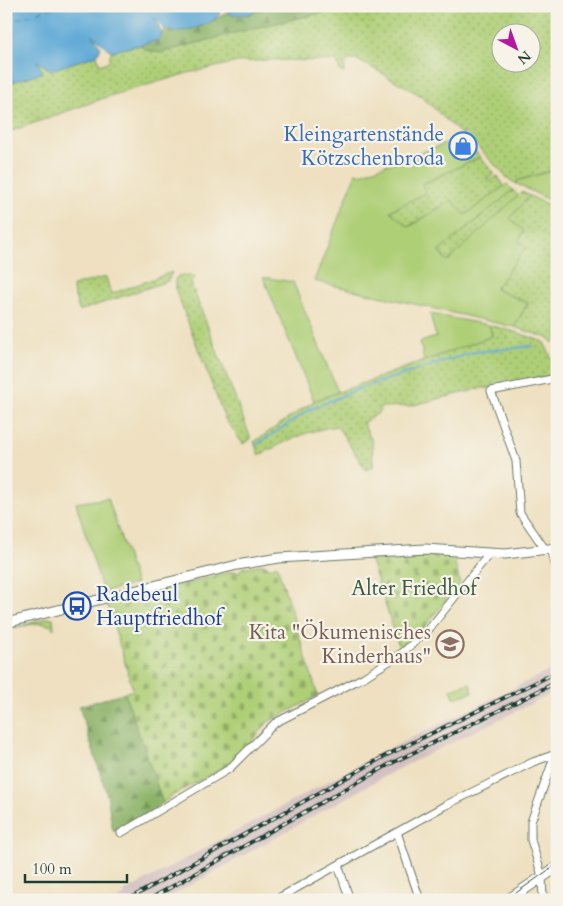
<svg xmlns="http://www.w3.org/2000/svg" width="563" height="906" viewBox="0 0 563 906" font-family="Cardo,serif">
	<defs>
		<pattern id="grass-dots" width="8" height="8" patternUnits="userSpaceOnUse" patternTransform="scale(1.25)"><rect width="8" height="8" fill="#afcf77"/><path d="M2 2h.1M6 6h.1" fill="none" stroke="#8ea962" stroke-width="1.8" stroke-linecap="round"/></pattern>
		<pattern id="forest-firs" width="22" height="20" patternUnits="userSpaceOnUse" patternTransform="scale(1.25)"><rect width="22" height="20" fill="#8bb268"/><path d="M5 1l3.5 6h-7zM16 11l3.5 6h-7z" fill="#719256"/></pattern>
		<pattern id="cemetery-stones" width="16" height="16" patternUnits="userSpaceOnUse" patternTransform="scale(1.25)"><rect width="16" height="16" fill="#afcf77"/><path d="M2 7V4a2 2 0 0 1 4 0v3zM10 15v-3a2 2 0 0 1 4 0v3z" fill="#8ea962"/></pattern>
	</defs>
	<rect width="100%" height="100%" fill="#f7f3e8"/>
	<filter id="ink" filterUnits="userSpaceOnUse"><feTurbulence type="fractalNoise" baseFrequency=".02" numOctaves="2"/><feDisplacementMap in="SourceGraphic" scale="10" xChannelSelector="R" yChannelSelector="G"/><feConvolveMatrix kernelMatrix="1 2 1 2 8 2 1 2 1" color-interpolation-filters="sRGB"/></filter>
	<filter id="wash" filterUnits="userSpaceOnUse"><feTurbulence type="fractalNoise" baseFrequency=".0096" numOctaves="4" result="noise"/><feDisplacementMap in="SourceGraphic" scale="20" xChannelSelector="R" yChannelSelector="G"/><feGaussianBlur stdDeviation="1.12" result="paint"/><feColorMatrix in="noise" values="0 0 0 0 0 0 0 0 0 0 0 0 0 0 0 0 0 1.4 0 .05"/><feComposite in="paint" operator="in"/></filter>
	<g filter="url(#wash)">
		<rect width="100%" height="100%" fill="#eee0c0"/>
		<path fill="#d2bfc0" d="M557 667V691L394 771 164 900H117L125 895 124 892 383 752Z"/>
		<path fill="url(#grass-dots)" stroke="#678656" fill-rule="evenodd" d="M353 6H557V169L517 181V184L508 179 466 134 463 131 464 137 420 95 371 67 357 60H349L345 64 344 73 340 71 337 61 270 60 238 62 188 73 110 96 6 133V84L41 73 37 61 51 70 97 55 100 65 109 61 111 51 140 45 146 50ZM500 32H530V62H500Z
			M480 157 495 174 487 179 488 181 498 176 504 187 464 216 452 200 408 227 390 211 425 193 422 184Z
			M513 190 519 196 448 261 438 252Z
			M530 196 557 209V339L553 343 548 338 514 327 528 303 495 289 526 247 517 241 524 231 509 218Z
			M172 272 168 281 79 311 72 286 106 277 111 294Z
			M184 275 195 276 191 283 251 439 243 444 225 419 176 291 175 279 178 276Z
			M489 325 516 332 544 342 555 366 551 368 554 375 491 388H482L410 406 381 407 380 412 363 423 372 441 373 467 366 470 337 426C308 430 285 442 259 455L254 442 314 401 492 336Z
			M48 618H53L54 629C44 617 21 628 6 630V627L14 626V628Z"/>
		<path fill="url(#forest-firs)" stroke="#55784e" d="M269 6H353L254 28 160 53 146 50 140 45 159 40 164 29 178 31 211 22 226 13 249 14Z
			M125 693 163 803 119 832 113 831 107 795 79 706Z"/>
		<path fill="url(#cemetery-stones)" stroke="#678656" d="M415 555H453L460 583 426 625 400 650 370 558Z
			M264 564 270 568 277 565 318 696 268 722 234 762 173 795 163 803 125 693 133 690 107 603 235 571 238 573 242 568Z"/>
		<path fill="#afcf77" stroke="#678656" d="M464 137 480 157 422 184 426 193 390 211 409 227 452 200 465 215 507 184 513 190 438 252 448 261 522 192 530 196 510 218 524 231 518 241 526 247 495 289 528 303 514 327 314 281 356 173 360 174Z
			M557 169V204L517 184V181Z
			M263 277 293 282 338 392 314 401Z
			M430 314 489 325 492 336 424 361 420 342 436 337Z
			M108 498 136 584 103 592 76 503Z
			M470 683 473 692 454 698 451 689Z"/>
		<path fill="#60aad7" stroke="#407486" d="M6 6H216L220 13C215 25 177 36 165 29 160 27 158 20 154 18L162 34 159 40 114 51 108 49 92 34 101 47 97 55 51 70 37 61 42 70 41 73 6 84Z
			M220 6H269L249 14 231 15Z"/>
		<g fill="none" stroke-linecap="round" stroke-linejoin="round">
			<path stroke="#60aad7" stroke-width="2" d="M256 445 311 409 361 388 474 352 533 346"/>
			<path stroke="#2f585d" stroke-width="1" stroke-dasharray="6 5" stroke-linecap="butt" d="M6 23 57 6"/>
		</g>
	</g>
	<g filter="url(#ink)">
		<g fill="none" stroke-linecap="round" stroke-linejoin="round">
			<g stroke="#677665" stroke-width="9">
				<path id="minor" d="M551 548 557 572
					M545 549 520 513 516 461 491 391 557 378
					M397 832 420 900
					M121 833 229 769 275 723 364 677 402 653 429 629 490 553
					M338 865 350 900
					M275 900 444 806 533 762 553 755
					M543 900 542 876 531 840V822L557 749"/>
			</g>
			<g stroke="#677665" stroke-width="11">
				<path id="tertiary" d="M6 623 237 565 279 558 425 549 505 554 557 548"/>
			</g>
			<g stroke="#677665" stroke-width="12">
				<path id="secondary" d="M508 900 557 867"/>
			</g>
			<use href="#minor" stroke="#fff" stroke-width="7"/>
			<use href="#tertiary" stroke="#fff" stroke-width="9"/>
			<use href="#secondary" stroke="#fff" stroke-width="10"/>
			<path stroke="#1f3d34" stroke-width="1" d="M506 900 557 864"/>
			<g stroke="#1f3d34" stroke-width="4">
				<path id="rail" d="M127 900 385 756 557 672
					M148 900 390 764 557 682"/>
			</g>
			<use href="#rail" stroke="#f7f3e8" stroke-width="2" stroke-dasharray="5.5" stroke-linecap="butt"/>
		</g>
	</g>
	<defs>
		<g id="shop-ring" transform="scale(1.4375)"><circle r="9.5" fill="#f7f3e8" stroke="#3f7fe0" stroke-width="1.5"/><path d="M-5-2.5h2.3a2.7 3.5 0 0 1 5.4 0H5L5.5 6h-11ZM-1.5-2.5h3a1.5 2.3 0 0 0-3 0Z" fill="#3f7fe0"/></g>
		<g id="bus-ring" transform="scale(1.4375)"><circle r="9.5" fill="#f7f3e8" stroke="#1a4fb4" stroke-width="1.5"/><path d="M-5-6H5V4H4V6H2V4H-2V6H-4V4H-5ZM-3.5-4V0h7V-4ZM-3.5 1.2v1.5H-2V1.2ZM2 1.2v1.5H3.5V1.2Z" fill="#1a4fb4"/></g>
		<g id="school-ring" transform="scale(1.4375)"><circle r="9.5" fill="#f7f3e8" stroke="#8d6e63" stroke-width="1.5"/><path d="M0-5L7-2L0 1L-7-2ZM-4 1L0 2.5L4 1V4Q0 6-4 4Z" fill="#8d6e63"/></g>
	</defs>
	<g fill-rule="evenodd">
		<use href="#shop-ring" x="463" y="146"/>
		<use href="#bus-ring" x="77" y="606"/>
		<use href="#school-ring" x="450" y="644"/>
	</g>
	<g text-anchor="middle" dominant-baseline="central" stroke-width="4.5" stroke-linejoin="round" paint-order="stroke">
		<g font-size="21" fill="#366cbe" stroke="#f7f3e8" text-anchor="end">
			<text x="444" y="134">Kleingartenstände<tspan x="444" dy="24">Kötzschenbroda</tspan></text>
		</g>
		<g font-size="21" fill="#3c5a41" stroke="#f7f3e8">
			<text x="414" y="588">Alter Friedhof</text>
		</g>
		<g font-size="21" fill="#164399" stroke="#f7f3e8" text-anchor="start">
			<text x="96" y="594">Radebeul<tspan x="96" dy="24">Hauptfriedhof</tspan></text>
		</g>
		<g font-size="21" fill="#785e54" stroke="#f7f3e8" text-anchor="end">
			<text x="431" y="632">Kita "Ökumenisches<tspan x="431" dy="24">Kinderhaus"</tspan></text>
		</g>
	</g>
	<rect width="563" height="906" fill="none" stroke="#f7f3e8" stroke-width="25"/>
	<g transform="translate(516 48) rotate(139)"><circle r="24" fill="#f7f3e8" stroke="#a1aaa0"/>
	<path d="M0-4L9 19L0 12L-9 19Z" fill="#b5179e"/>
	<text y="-8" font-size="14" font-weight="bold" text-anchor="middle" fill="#1f3d34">N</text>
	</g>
	<path d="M25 874v8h102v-8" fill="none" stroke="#1f3d34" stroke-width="2.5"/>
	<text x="32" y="874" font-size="15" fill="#1f3d34" stroke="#f7f3e8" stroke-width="4" paint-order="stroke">100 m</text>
</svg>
